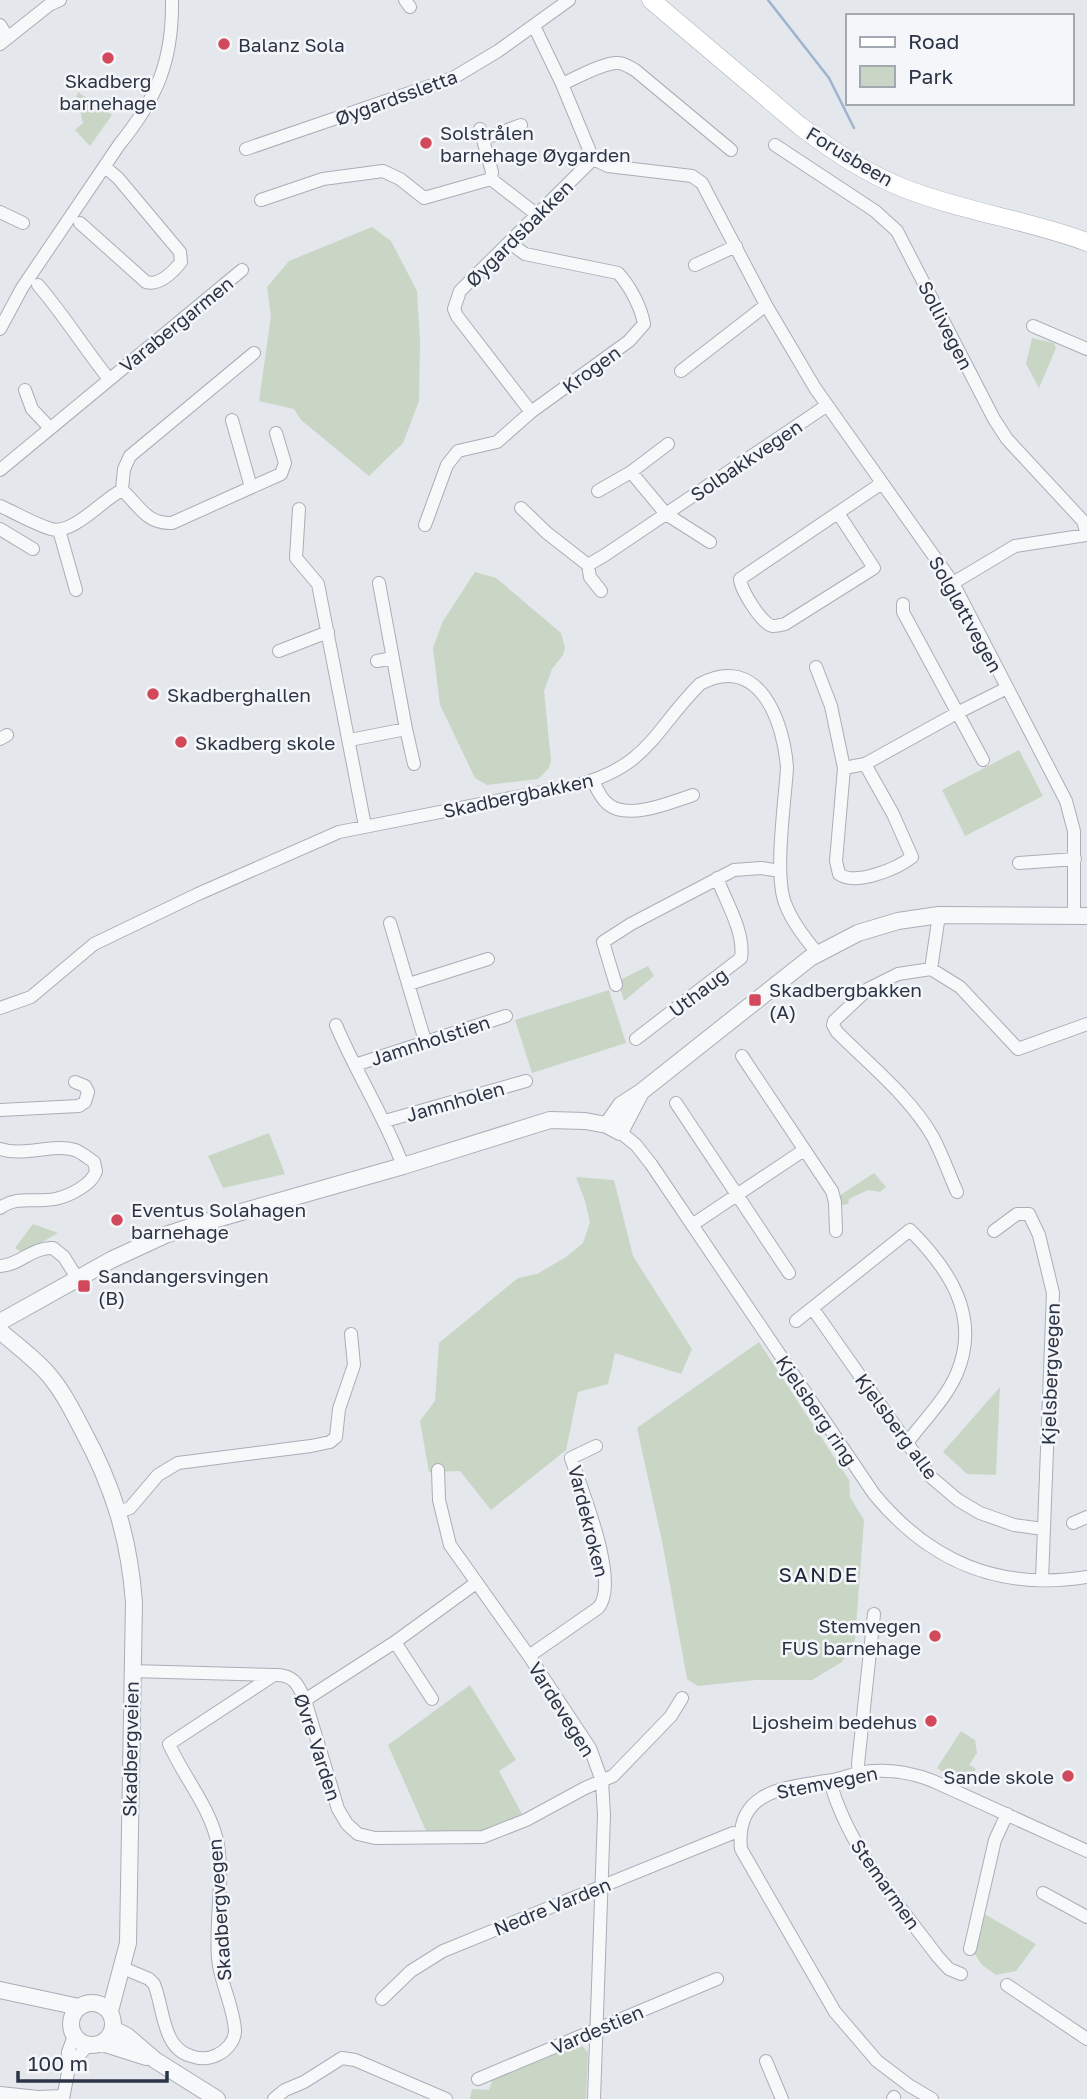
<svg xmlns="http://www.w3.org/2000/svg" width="1087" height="2099" viewBox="0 0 1087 2099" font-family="'Golos Text',sans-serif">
	<rect width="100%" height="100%" fill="#e4e7ec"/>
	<path fill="#c9d6c5" d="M78 92 112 115 90 146 75 130 83 123 81 114 73 105Z
		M372 227 391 241 417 291 420 341 419 401 403 443 369 476 301 420 294 409 259 401 271 316 267 287 289 261Z
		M1032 338 1054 343 1056 348 1039 388 1026 364Z
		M475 572 496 578 561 633 565 648 563 655 552 669 544 691 551 761 549 768 538 779 487 785 475 778 440 705 433 648 443 621Z
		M1019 750 1043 796 965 836 942 790Z
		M648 966 654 976 624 1001 618 981Z
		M609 990 626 1043 532 1073 515 1020Z
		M269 1133 285 1174 223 1188 208 1156Z
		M874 1173 886 1187 880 1192 868 1190 849 1199 848 1204 840 1205 839 1196Z
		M576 1177 614 1180 633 1256 692 1349 681 1374 615 1353 608 1384 578 1392 566 1450 491 1510 460 1471 429 1472 420 1421 435 1401 439 1343 518 1278 537 1274 566 1257 583 1243 590 1222 585 1201Z
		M33 1224 58 1233 23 1253 15 1248Z
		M759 1342 849 1480 850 1497 864 1520 855 1640 842 1662 812 1680H756L698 1686 687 1679 662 1541 637 1428Z
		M1000 1387 996 1475 967 1474 943 1452Z
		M470 1685 516 1760 499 1771 522 1814 480 1832 427 1833 388 1745Z
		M961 1731 975 1740 977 1753 969 1765 976 1769 965 1786 937 1768Z
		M986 1915 1036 1944 1016 1971 996 1975 982 1965 972 1950 981 1917Z
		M579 2043 588 2052 586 2099H470L472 2089 489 2090 494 2075Z"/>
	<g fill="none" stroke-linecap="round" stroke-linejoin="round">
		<path stroke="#9fb4cc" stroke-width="2.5" d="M768 0 829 78 854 128"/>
		<g stroke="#a9aeb7" stroke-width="14">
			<path id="minor" d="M405 0 410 7
				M0 25 8 38
				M534 26 562 84 593 159 608 166 692 176 702 183 766 305 815 388 953 583 1066 801 1074 831V915
				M0 44 49 5 60 0
				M562 84C576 78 604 62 618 63 624 63 629 67 635 70L731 150
				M480 129 492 172 491 179
				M483 139 521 125
				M775 145 875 211 897 231 994 419 1007 439 1083 521 1087 535 1015 546 953 583
				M246 149 453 78 498 51 569 0
				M261 200 323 179 383 171 400 179 424 198 491 179 536 214
				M0 212 23 223
				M80 223 146 282C160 286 173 272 181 262L180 252 118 178 105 167
				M695 265 736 246
				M38 285C64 315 84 348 109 379
				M1033 326 1087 349
				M0 329 22 288 119 145C157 98 173 61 172 0
				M681 371 766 305
				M25 390 32 409 49 427
				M531 412 457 316 454 309 460 291 593 159
				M232 420 251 487
				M0 470 242 270
				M631 472 666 514 710 542
				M122 490 124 469 130 456 254 353
				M598 491 631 472 668 444
				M0 506C16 513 34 524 51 529 73 535 102 500 122 490 140 506 146 524 172 523L281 474 285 463 276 433
				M521 508 547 533 588 565 590 577 601 591
				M299 509 296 558 318 584 365 826
				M838 513 874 568 785 624C781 625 777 626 773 626 762 625 741 590 740 579L882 483
				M425 525 447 465 458 451 497 442 531 412 629 341 644 324C641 307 630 286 618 273L525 254 510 243
				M0 529 33 549
				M59 530 76 590
				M588 565 605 555 826 406
				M379 583 406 729
				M903 604V612L983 760
				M279 651 328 632
				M377 661 393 658
				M816 667 831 706 844 768 836 861 839 874C855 886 897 869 912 857L893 814 865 764
				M0 739 7 735
				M350 740 406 729 414 764
				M844 768 865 764 957 713 1007 688
				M593 781C597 789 601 799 608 804 627 821 672 802 693 795
				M1019 863 1075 859
				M390 923 425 1041
				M931 969 939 915
				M409 984 488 959
				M616 985 603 942 631 924 734 870 761 868 780 871
				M0 1008 31 997 94 944 198 894 339 832 577 785C649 766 654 730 700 684 759 652 784 722 787 768 785 801 774 874 785 903 792 922 805 938 817 953
				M336 1025C356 1073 385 1117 403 1166
				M636 1039 741 958C745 932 726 902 717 878
				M742 1056 832 1191 835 1202 836 1231
				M355 1065 506 1016
				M676 1103 789 1273
				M0 1110 79 1106 85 1102 88 1092 85 1086 75 1082
				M385 1121 526 1081
				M620 1132 636 1145 651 1164 874 1494C930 1562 999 1591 1087 1577
				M0 1149C25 1157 53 1143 75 1150 81 1152 88 1158 94 1162L96 1171C92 1185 69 1196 55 1199 35 1203 18 1195 0 1208
				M957 1192C949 1174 942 1154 933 1137 910 1097 870 1065 837 1032L833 1025 834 1021 868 989 898 974 931 969 960 987 1018 1049 1087 1024
				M692 1225 804 1150
				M994 1231 1017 1214H1029L1039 1235 1053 1293 1042 1580
				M0 1266C20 1265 32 1247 53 1248L64 1257 77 1278
				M813 1309 931 1477 958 1500 980 1513 1014 1525 1043 1529
				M796 1321 910 1230C949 1269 981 1316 957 1373 946 1399 924 1420 907 1443
				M438 1470 439 1500 450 1545 529 1656 590 1748 602 1781 604 1815 594 2099
				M119 1512 130 1508 158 1475 178 1463 311 1446 330 1442 336 1437 339 1409 354 1365 351 1334
				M1073 1523 1087 1517
				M395 1642 432 1699
				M529 1656 598 1608C621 1584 581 1488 571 1458L596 1446
				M131 1671 274 1675
				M305 1700 395 1642 476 1583
				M859 1773 858 1764 874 1614
				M830 1781C848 1848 897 1902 938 1957L949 1969 961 1974
				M1043 1893 1087 1917
				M970 1949 995 1840 1007 1814
				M123 1968 149 1979 154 1984C164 2008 162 2048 191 2056 199 2059 209 2059 217 2055 226 2051 235 2041 235 2031 234 2007 220 1983 218 1958 215 1920 224 1882 218 1845 211 1808 184 1778 169 1744L274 1675C293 1674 298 1684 305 1700L338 1809 347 1824 358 1834 375 1838 483 1837 526 1820 585 1788 613 1776 671 1716 682 1698
				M1007 1985 1087 2039
				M382 1999 411 1971 443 1951 733 1833
				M766 2061 782 2099
				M69 2067 88 2045
				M478 2079 717 1979
				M0 2093 38 2097 62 2096
				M63 2099 69 2067 68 2052 74 2036
				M274 2099 285 2090 304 2082 342 2058 355 2060 446 2099
				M893 2099 894 2097
				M932 2099 910 2086 877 2061 835 2012 741 1849C735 1791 783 1788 826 1781 837 1780 847 1776 858 1773 884 1768 908 1771 933 1781L1087 1851"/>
		</g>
		<g stroke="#a9aeb7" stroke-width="18">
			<path id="tertiary" d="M607 1125 621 1105 641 1092 810 958 858 933 898 921 939 915 1087 916
				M0 1322 111 1260 165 1235 199 1224 403 1166 550 1120 585 1121 607 1125 620 1132 641 1092
				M0 1331C16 1345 34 1358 48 1374 62 1390 72 1410 82 1429 113 1486 129 1537 134 1602L128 1943 110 2011
				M0 1990 79 2007
				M71 2024a21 21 0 1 1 42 0a21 21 0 1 1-42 0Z
				M113 2029 127 2036 155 2060 217 2099
				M102 2043 146 2057"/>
		</g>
		<g stroke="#a9aeb7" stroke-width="19">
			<path id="secondary" d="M651 0 800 126C833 151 867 174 906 189 965 212 1028 220 1087 242"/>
		</g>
		<use href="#minor" stroke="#f7f8fa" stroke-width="12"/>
		<use href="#tertiary" stroke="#f7f8fa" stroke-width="16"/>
		<use href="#secondary" stroke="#fff" stroke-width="18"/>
	</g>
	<g fill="#d1495b" stroke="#f4f6f9" stroke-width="2.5">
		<circle cx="224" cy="44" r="7"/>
		<circle cx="108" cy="58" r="7"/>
		<circle cx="426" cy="143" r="7"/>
		<circle cx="153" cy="694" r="7"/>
		<circle cx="181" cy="742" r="7"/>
		<rect x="748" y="993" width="14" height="14" rx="3.5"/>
		<circle cx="117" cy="1220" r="7"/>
		<rect x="77" y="1279" width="14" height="14" rx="3.5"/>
		<circle cx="935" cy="1636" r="7"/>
		<circle cx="931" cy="1721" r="7"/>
		<circle cx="1068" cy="1776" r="7"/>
	</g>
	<g text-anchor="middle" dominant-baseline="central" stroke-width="5" stroke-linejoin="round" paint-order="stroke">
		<g font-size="19" fill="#2b3445" stroke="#f4f6f9" text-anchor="start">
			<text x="238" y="44">Balanz Sola</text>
			<text x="108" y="80" text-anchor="middle">Skadberg<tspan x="108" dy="22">barnehage</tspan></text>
			<text x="440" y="132">Solstrålen<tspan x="440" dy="22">barnehage Øygarden</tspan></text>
			<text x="167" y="694">Skadberghallen</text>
			<text x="195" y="742">Skadberg skole</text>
			<text x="769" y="989">Skadbergbakken<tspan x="769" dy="22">(A)</tspan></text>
			<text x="131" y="1209">Eventus Solahagen<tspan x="131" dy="22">barnehage</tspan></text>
			<text x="98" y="1275">Sandangersvingen<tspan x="98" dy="22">(B)</tspan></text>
			<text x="921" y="1625" text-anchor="end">Stemvegen<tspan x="921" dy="22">FUS barnehage</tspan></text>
			<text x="917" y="1721" text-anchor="end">Ljosheim bedehus</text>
			<text x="1054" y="1776" text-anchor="end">Sande skole</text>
		</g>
		<g font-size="19" fill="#2b3445" stroke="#f4f6f9">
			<text transform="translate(396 97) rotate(-20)">Øygardssletta</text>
			<text transform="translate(850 156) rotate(31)">Forusbeen</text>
			<text transform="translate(519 233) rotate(-45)">Øygardsbakken</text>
			<text transform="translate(176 324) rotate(-39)">Varabergarmen</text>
			<text transform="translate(946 325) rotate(63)">Sollivegen</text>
			<text transform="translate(591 369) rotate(-36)">Krogen</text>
			<text transform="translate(746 460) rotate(-34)">Solbakkvegen</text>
			<text transform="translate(966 614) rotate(61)">Solgløttvegen</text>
			<text transform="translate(518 795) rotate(-12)">Skadbergbakken</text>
			<text transform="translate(698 992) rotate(-37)">Uthaug</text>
			<text transform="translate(430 1040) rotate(-18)">Jamnholstien</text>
			<text transform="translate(455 1101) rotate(-16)">Jamnholen</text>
			<text transform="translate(1050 1374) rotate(-88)">Kjelsbergvegen</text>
			<text transform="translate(817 1410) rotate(56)">Kjelsberg ring</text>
			<text transform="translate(897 1426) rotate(54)">Kjelsberg alle</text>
			<text transform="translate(589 1521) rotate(76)">Vardekroken</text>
			<text transform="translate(562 1709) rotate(58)">Vardevegen</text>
			<text transform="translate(318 1747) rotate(72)">Øvre Varden</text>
			<text transform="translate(130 1749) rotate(-89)">Skadbergveien</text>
			<text transform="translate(827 1782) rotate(-11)">Stemvegen</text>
			<text transform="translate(886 1884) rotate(55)">Stemarmen</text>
			<text transform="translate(552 1906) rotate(-22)">Nedre Varden</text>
			<text transform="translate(219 1910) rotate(-94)">Skadbergvegen</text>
			<text transform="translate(597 2029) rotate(-23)">Vardestien</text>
		</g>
		<g font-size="21" letter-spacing="2" fill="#1d2536" stroke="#f4f6f9">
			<text x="819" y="1574">SANDE</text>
		</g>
	</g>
	<rect x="846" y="14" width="228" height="91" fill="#f4f6f9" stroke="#a4a8b1" stroke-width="2"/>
	<rect x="860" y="37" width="35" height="10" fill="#ffffff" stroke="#a4a8b1" stroke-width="2"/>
	<text x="908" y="49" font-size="21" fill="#2b3445">Road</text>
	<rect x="860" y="66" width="35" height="21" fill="#c9d6c5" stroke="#a4a8b1" stroke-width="2"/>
	<text x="908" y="84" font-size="21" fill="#2b3445">Park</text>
	<path d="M18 2071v10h149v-10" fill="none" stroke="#2b3445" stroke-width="3.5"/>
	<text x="28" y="2071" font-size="21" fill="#2b3445" stroke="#f4f6f9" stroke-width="5" paint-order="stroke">100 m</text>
</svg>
